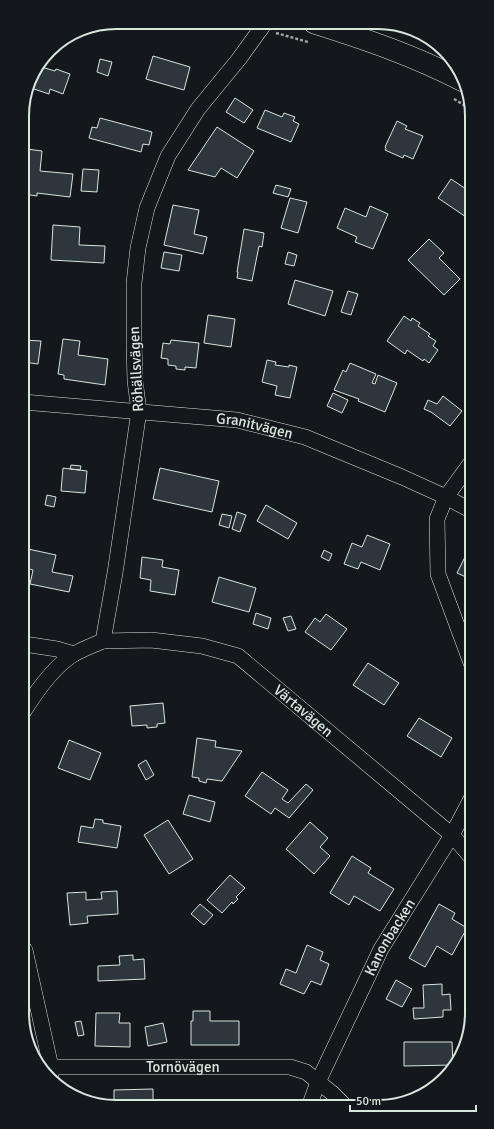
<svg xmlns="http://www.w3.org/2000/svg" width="494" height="1129" viewBox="0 0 494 1129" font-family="Signika,sans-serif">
	<rect width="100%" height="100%" fill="#14181c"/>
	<path fill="#2c363c" stroke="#d8e6dc" d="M153 56 190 67 184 90 146 79Z
		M100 59 112 62 108 76 97 72Z
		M38 66 55 71 56 69 70 74 63 94 50 89 49 94 28 87 32 74Z
		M235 98 253 110 244 123 226 112Z
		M265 110 282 117 284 113 295 117 293 121 299 124 291 142 257 128Z
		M100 118 152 132 149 145 143 144 141 152 89 138 92 127 97 128Z
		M397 121 407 126 405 129 423 136 413 159 404 155 403 158 385 150 386 148 385 147Z
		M217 127 254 151 237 178 221 168 215 177 188 170Z
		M27 149 42 151 40 171 73 174 70 197 37 193V196L24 194 25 192H22V170H25Z
		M83 169 99 170 97 192 81 191Z
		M451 179 469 191V219L438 198Z
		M276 185 291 189 288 197 273 193Z
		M290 198 307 202 298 233 281 228Z
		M173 205 199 210 194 234 207 237 203 254 164 245Z
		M370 206 388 214 373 249 355 242 357 237 337 228 345 208 366 217Z
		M53 225 80 227 79 245 105 246 104 263 51 260Z
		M244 229 264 233 262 247 259 246 252 281 237 278 238 272H237Z
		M429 239 444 253 439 258 460 279 444 295 408 260Z
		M164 252 182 255 179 271 161 268Z
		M288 252 297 255 294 266 285 264Z
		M295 280 333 291 325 316 288 304Z
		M348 291 358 294 351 315 341 312Z
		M208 315 235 319 231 347 204 343Z
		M404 316 411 321 412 318 420 323 418 326 430 334 428 336 436 341 433 346 438 350 429 363 424 359 423 361 407 350 405 354 387 341Z
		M63 339 80 341 78 355 108 359 105 385 64 379V375L58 374Z
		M23 340 41 341 38 364 23 362Z
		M171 340 199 343 196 368 185 367V370L176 369V366L168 365V359L161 358 163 343 170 344Z
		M267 360 276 362 275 365 289 367V365L297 367 290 398 275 395 277 386 262 382Z
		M350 363 376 374 372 383 375 384 378 375 397 383 385 412 358 401 359 399 334 390 343 370 346 372Z
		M333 393 348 400 342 413 327 406Z
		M443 396 462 411 450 426 431 412 424 409 428 400 437 404Z
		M71 465 81 466 80 470 70 469Z
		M63 468 87 471 85 493 61 491Z
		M160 468 219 481 212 512 153 499Z
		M47 495 56 497 54 507 45 505Z
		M266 505 297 523 288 539 257 521Z
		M237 512 246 515 240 532 232 529Z
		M222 514 232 516 229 528 219 525Z
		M367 535 390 544 380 570 361 562 358 569 344 564 352 543 362 547Z
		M470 547V579L457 573Z
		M28 549 56 555 52 572 73 576 69 592 30 584 33 570 25 568Z
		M324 550 332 554 329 561 321 557Z
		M142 557 163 560 162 567 179 570 175 595 150 591 151 580 140 578Z
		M219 577 256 588 249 612 212 602Z
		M256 613 271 618 268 629 253 624Z
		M326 614 347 629 331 650 305 632 315 618 320 622Z
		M291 616 296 629 288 631 283 618Z
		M368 663 399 683 384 705 353 685Z
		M163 703 165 723 157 724V727L147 728V725L132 726 130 706Z
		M419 718 452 738 441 757 407 736Z
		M197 738 216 741 215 747 242 751 222 781 207 779 206 783 199 781V778L192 777Z
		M69 740 101 753 90 780 58 768Z
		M146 760 154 775 146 780 138 765Z
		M262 772 288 790 282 799 288 803 306 784 313 790 289 818 275 808 271 814 245 796Z
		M189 795 215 802 210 822 183 814Z
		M95 819 103 820V823L121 826 117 848 78 842 81 826 93 828Z
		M168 820 193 859 169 874 144 835Z
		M310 822 328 838 320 847 330 856 314 874 286 849Z
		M352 856 371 868 368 873 394 889 380 911 354 896 349 905 330 893Z
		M230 875 245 888 236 897 238 899 233 904 232 902 222 913 207 900Z
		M117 891 118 914 87 916 88 923 70 925 67 893 86 892V900L102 899 101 892Z
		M200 904 213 915 204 925 191 914Z
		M439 904 455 913 452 919 467 928 452 955 437 946 425 967 409 958Z
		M307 945 323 952 320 960 329 964 321 985 311 981 304 994 280 984 286 969 296 973Z
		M133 955V960L144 959 145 979 98 981V966L120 965 119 956Z
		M396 980 412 989 402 1007 386 999Z
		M442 984V995L450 994 451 1010H443V1017L414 1019 413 1008H424L423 985Z
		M193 1011H210V1021H239V1045H191V1021H193Z
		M96 1013H120L119 1023H130V1047L95 1046Z
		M81 1021 84 1035 78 1036 75 1022Z
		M163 1023 167 1042 148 1046 145 1027Z
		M404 1042H452L453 1065 404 1066Z
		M153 1089V1105H114V1090Z"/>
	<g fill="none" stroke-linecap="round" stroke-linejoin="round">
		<g stroke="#d8e6dc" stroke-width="16">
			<g id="street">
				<path id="s1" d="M23 402 237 420 305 437 402 477 446 497 470 510"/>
				<path d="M470 464 446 497 437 519 438 574 471 663"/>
				<path id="s2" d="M103 641 151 640 202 646 238 656 452 835 471 857"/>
				<path d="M24 644 57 649 74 654"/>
				<path d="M24 711C36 692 54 666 74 654 83 649 93 645 103 641L115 573 139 411 135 381 134 344V283L138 248 147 208 168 156 198 109 239 59 265 23"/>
				<path d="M25 950 51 1067V1079"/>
				<path id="s3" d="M44 1067H290L306 1072 332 1093 343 1104"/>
				<path id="s4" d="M310 1104 318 1082 381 949 452 835 471 799"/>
			</g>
		</g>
		<g stroke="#d8e6dc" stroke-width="22">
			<path id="secondary" d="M314 23C365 39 415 56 463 81"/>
		</g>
		<path stroke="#9da8a2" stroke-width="2.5" stroke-dasharray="3 2" stroke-linecap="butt" d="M230 23 244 26
			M276 33 308 42
			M454 99 469 108"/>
		<use href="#street" stroke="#14181c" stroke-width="15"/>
		<use href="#secondary" stroke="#14181c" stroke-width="21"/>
	</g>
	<g text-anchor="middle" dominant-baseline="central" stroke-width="3" stroke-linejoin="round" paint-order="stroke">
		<g font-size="15" fill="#d8e6dc" stroke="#14181c">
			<text transform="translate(136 369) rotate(-93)">Röhällsvägen</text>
			<text stroke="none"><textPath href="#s1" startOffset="233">Granitvägen</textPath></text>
			<text stroke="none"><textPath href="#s2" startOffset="222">Värtavägen</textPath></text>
			<text stroke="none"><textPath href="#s4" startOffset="185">Kanonbacken</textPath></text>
			<text stroke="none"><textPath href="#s3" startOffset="139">Tornövägen</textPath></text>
		</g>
	</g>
	<path d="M0 0H494V1129H0ZM116 29H378A87 87 0 0 1 465 116V1013A87 87 0 0 1 378 1100H116A87 87 0 0 1 29 1013V116A87 87 0 0 1 116 29Z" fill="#14181c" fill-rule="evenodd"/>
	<path fill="none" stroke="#d8e6dc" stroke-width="2" d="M116 29H378A87 87 0 0 1 465 116V1013A87 87 0 0 1 378 1100H116A87 87 0 0 1 29 1013V116A87 87 0 0 1 116 29Z"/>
	<path d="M350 1105v6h126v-6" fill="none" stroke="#d8e6dc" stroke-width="2"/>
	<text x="356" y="1105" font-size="12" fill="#d8e6dc" stroke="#14181c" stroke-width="3" paint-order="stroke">50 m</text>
</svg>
